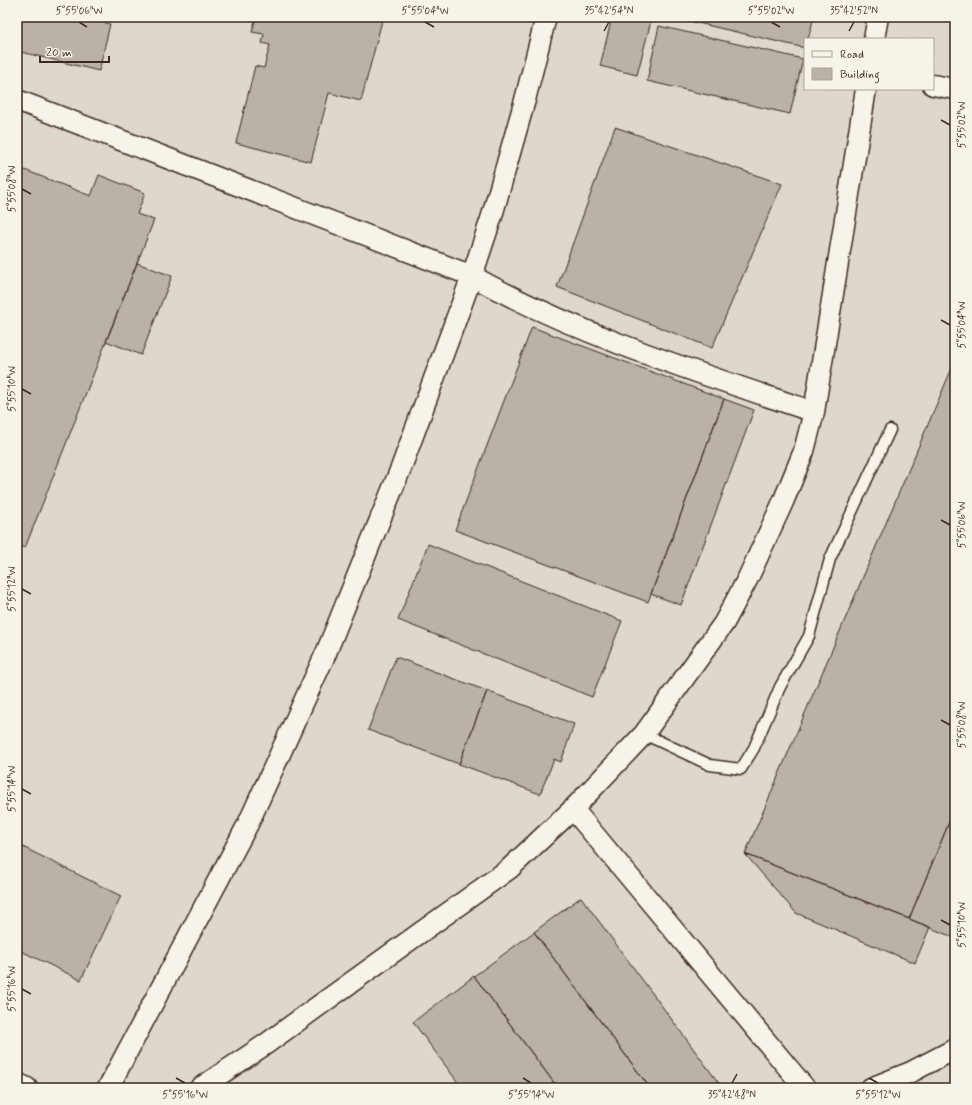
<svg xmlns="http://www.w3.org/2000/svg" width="972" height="1105" viewBox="0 0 972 1105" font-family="Mynerve,sans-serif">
	<rect width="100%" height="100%" fill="#ece7dc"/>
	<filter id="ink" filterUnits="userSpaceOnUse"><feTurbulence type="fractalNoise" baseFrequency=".025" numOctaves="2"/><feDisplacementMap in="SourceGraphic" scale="8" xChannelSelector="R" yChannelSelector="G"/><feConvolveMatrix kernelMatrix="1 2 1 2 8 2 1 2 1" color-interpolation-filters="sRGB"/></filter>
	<g filter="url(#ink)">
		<path fill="#ddd7cc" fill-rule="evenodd" d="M17 17H955V1088H17ZM805 39H933V89H805Z"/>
		<path fill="#bab2a7" stroke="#3b2a1e" d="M17 17H80L110 24 99 71 17 51Z
			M256 17H383L361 101 329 93 311 162 236 143 255 66 264 68 270 45 262 43 264 34 252 32Z
			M612 17H652L637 75 600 66Z
			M672 17H814L808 39H805V48Z
			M659 26 803 59 790 114 647 81Z
			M615 127 782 184 712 348 557 287Z
			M17 167 91 196 99 175 145 193 137 214 154 220 25 548 17 545Z
			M137 263 172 276 141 355 106 341Z
			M532 327 724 399 648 602 455 530Z
			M955 361V808L909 919 745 854Z
			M724 399 754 410 681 605 651 594Z
			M428 544 622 621 592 697 398 620Z
			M396 657 487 691 459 764 368 730Z
			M487 691 574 724 561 762 554 759 540 794 459 764Z
			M955 808V938L909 919Z
			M17 844 121 896 81 980 17 949Z
			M745 854 930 927 915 963 796 913Z
			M581 897 721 1086 717 1088H650L534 932Z
			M534 932 650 1088H558L474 976Z
			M474 976 558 1088H462L413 1022Z"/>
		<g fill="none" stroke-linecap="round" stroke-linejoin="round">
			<g stroke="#3b2a1e" stroke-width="13">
				<path id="lane" d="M644 734 710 765 741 769 754 748 780 687 809 636 830 559 890 430"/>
			</g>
			<g stroke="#3b2a1e" stroke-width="23">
				<path id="street" d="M874 39 878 17
					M933 85 955 89
					M17 100 472 276C578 335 699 373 814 412
					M573 809 805 1088
					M17 1083 27 1088
					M108 1088 248 824 326 653 401 468 472 276 492 216 525 100 546 17
					M200 1088 266 1044 328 999 509 869 573 809 644 734 724 623 748 578 783 502 804 451 814 412 866 89
					M871 1088 911 1072 955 1049"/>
			</g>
			<use href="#lane" stroke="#f7f3e8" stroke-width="10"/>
			<use href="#street" stroke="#f7f3e8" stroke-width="20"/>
		</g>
	</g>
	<path fill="none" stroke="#3b2a1e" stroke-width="1.5" d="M79 22 87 27M425 22 434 27M771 22 780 27M604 31 609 22M849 31 854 22M941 120 950 125M22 189 31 194M941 320 950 325M22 389 31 394M941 520 950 525M22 589 31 594M941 720 950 725M22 789 31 794M941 920 950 925M22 989 31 994M176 1078 185 1083M523 1078 531 1083M869 1078 878 1083M732 1083 737 1074"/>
	<rect width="972" height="1105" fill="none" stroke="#f7f3e8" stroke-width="44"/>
	<rect x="804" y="38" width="130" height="52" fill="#f7f3e8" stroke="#aca397"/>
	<rect x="812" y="51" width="20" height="6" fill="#f7f3e8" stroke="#aca397"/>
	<text x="840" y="58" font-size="12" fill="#3b2a1e">Road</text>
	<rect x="812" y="68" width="20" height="12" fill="#bab2a7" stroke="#aca397"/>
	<text x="840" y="78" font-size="12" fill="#3b2a1e">Building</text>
	<path d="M40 56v6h69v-6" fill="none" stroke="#3b2a1e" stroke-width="2"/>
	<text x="46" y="56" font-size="12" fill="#3b2a1e" stroke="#f7f3e8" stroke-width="3" paint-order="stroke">20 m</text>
	<rect x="22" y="22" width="928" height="1061" fill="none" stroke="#3b2a1e" stroke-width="1.5"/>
	<g font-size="10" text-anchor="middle" fill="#3b2a1e">
		<text x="79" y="14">5°55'06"W</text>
		<text x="425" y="14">5°55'04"W</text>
		<text x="609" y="14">35°42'54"N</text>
		<text x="771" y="14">5°55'02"W</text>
		<text x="854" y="14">35°42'52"N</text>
		<text transform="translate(961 125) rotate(-90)" y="4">5°55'02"W</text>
		<text transform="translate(11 189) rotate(-90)" y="4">5°55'08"W</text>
		<text transform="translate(961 325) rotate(-90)" y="4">5°55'04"W</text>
		<text transform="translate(11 389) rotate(-90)" y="4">5°55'10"W</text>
		<text transform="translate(961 525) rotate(-90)" y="4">5°55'06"W</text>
		<text transform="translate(11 589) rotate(-90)" y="4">5°55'12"W</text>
		<text transform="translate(961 725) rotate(-90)" y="4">5°55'08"W</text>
		<text transform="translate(11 789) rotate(-90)" y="4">5°55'14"W</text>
		<text transform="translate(961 925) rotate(-90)" y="4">5°55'10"W</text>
		<text transform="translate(11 989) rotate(-90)" y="4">5°55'16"W</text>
		<text x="185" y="1098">5°55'16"W</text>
		<text x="531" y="1098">5°55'14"W</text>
		<text x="732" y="1098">35°42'48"N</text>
		<text x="878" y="1098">5°55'12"W</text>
	</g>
</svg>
